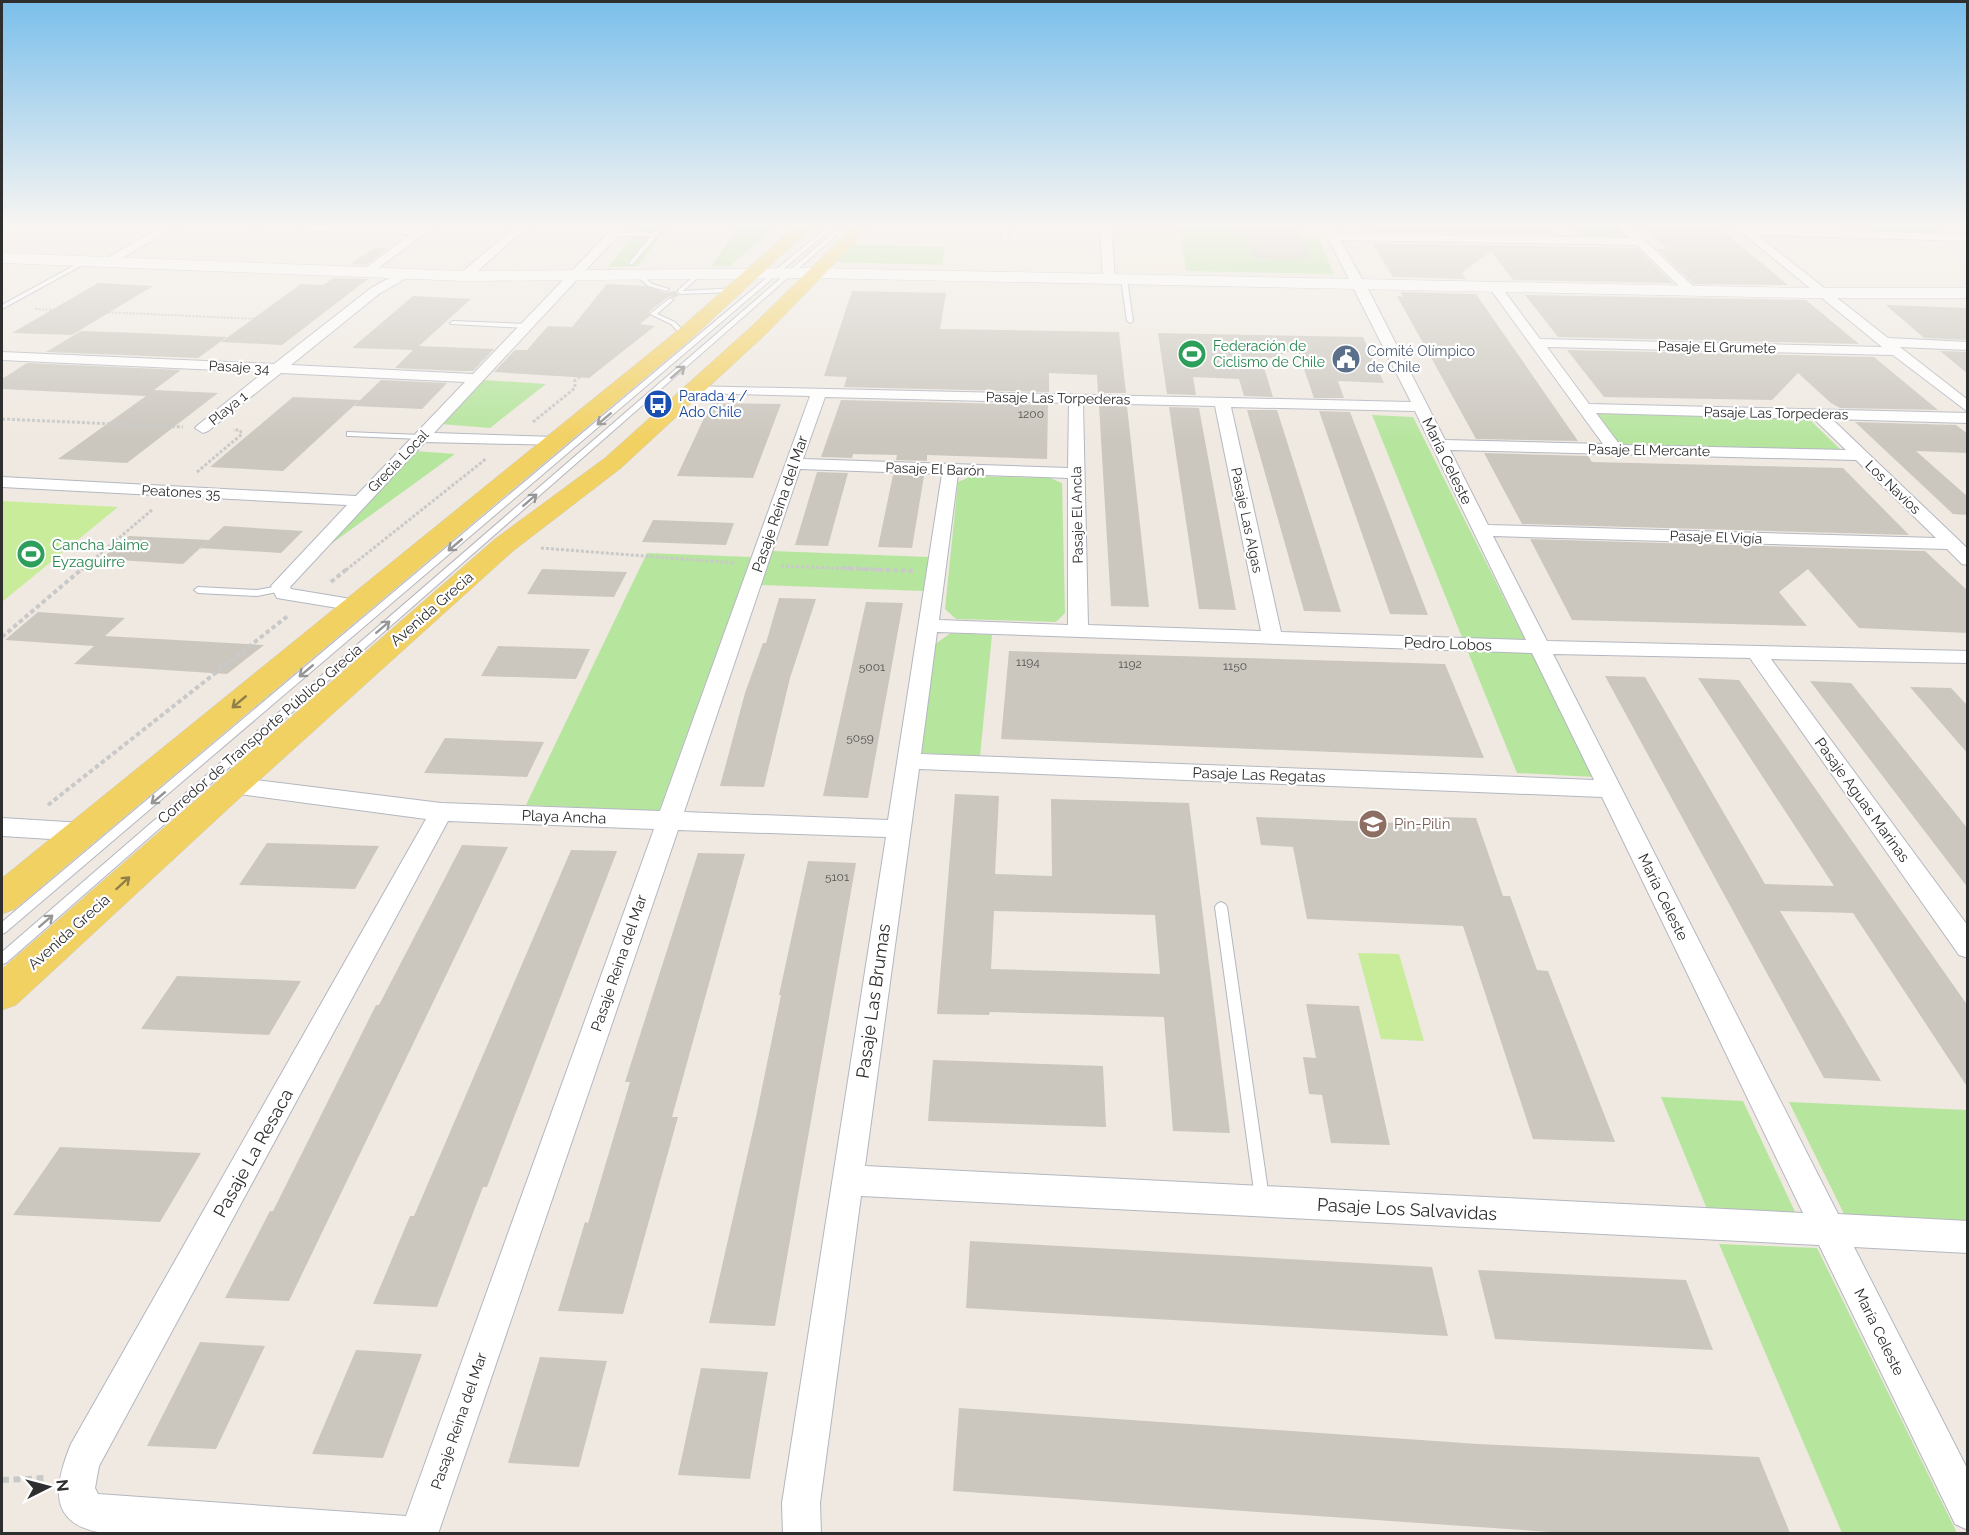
<svg xmlns="http://www.w3.org/2000/svg" width="1969" height="1535" viewBox="0 0 1969 1535" font-family="Raleway,sans-serif">
	<rect width="100%" height="100%" fill="#efe9e1"/>
	<path fill="#f0e6d1" d="M1114 226H1184L1180 229 1186 271 1118 269Z"/>
	<path fill="#b6e59e" d="M642 226H669L638 266 608 267Z
		M739 226H778L729 266H712Z
		M1184 226H1240L1243 235 1318 237 1334 274 1186 271 1180 229Z
		M1573 226H1618L1630 237C1613 247 1586 239 1573 226Z
		M1852 226H1928L1943 236 1863 233Z
		M849 245 945 247 942 265 832 262Z
		M483 380 546 384 490 428 441 424Z
		M1596 412 1808 418 1841 450 1619 444Z
		M1372 415 1413 417 1594 777 1517 773Z
		M415 451 455 454 331 544 323 543Z
		M972 476 1050 478 1062 483 1065 613 1056 622 956 619 945 609 958 482Z
		M772 551 929 557 923 591 760 585Z
		M647 553 751 557 659 811 526 805Z
		M951 633 992 635 980 756 919 753 935 644Z
		M1661 1097 1743 1101 1796 1214 1707 1209Z
		M1789 1102 1967 1110V1223L1846 1218Z
		M1719 1244 1817 1248 1957 1533H1842Z"/>
	<path fill="#c9ec9a" d="M2 501 118 507 2 602Z
		M1358 953 1399 954 1424 1041 1381 1039Z"/>
	<path fill="#cbc7bf" fill-rule="evenodd" d="M1242 226H1298L1309 260 1255 259Z
		M1362 226H1545L1553 234 1365 231Z
		M1643 226H1717L1788 285 1694 284 1657 249H1668Z
		M1372 243 1637 248 1673 283 1513 280 1491 251 1462 273 1466 279 1393 277Z
		M374 248H388L366 265 351 264Z
		M333 278 368 279 282 345 221 342 301 284 323 285Z
		M98 283 153 286 72 335 12 333Z
		M607 284 645 286 665 293 676 291 678 296 674 298 669 296 649 312 650 316 640 324 655 326 589 378 494 372 515 350H527L548 326 572 327Z
		M852 291 946 293 940 329 1119 332 1126 393H1098L1097 375 1049 373V392L844 387 847 377 824 376Z
		M1401 292 1476 294 1578 441 1476 439 1397 296 1403 297Z
		M1525 295 1806 300 1859 344 1558 337Z
		M413 296 471 299 419 346 494 349 473 371H459L395 368 413 350 352 348Z
		M1886 305 1968 308V340L1924 338Z
		M81 331 140 333 227 337 198 358 46 352Z
		M1158 333 1363 337 1384 383 1338 381 1344 398H1314L1297 349 1262 361 1273 397 1244 396 1239 379 1193 377 1196 395 1167 394Z
		M1567 350 1874 357 1938 410 1840 408 1831 403 1798 373 1772 400 1604 397Z
		M1940 351 1968 352V374Z
		M27 363 181 370 154 390 218 393 127 463 58 459 146 396 2 389V379Z
		M381 380 447 383 422 409 354 406Z
		M293 397 360 400 283 471 210 467Z
		M841 400 1048 405 1047 459 927 455V461L896 460 897 455 853 454 852 458 821 457Z
		M711 403 781 404 753 478 677 476Z
		M1099 406H1127L1149 607 1111 606Z
		M1169 407 1199 408 1236 610 1199 609Z
		M1247 410H1277L1341 612 1304 611Z
		M1319 411 1350 412 1428 615 1390 614Z
		M1855 422 1956 425 1968 434V453L1916 451 1968 497V515L1953 514Z
		M1484 453 1588 456 1592 462 1843 468 1909 535 1522 524Z
		M817 472 848 473 828 546 795 545Z
		M893 475 924 476 912 548 878 547Z
		M653 520 734 523 726 545 642 542Z
		M224 526 303 531 281 553 200 548Z
		M129 536 209 540 183 564 101 559Z
		M1530 539 1925 551 1968 591V633L1859 628 1808 569 1779 592 1807 626 1572 620Z
		M542 569 627 572 614 597 527 594Z
		M779 598 816 599 790 678 764 787 720 786 745 693 763 643H766Z
		M866 602 903 603 868 798 823 796Z
		M38 612 125 618 105 636 264 645 227 674 74 664 94 646 5 640Z
		M498 646 590 649 576 679 481 676Z
		M1009 651 1445 664 1484 758 1001 739Z
		M1605 676 1645 677 1765 884 1834 886 1698 678 1739 680 1968 1006V1088L1853 913 1780 911 1881 1081 1824 1078Z
		M1810 681 1851 683 1968 829V888Z
		M1910 687 1951 688 1968 706V754Z
		M445 738 544 742 527 777 424 773Z
		M955 794 999 796 995 874 1052 876 1051 799 1189 803 1230 1133 1173 1131 1164 1017 990 1012 989 1015 937 1014ZM994 911 1155 915 1160 974 991 969Z
		M1256 817 1446 825 1443 817 1476 818 1503 896H1510L1537 970 1548 971 1615 1142 1533 1139 1463 926 1307 919 1293 847 1261 845Z
		M267 843 379 846 355 889 239 885Z
		M462 845 508 847 289 1301 225 1298 270 1211H273L376 1005H379Z
		M571 850 617 851 487 1187H483L437 1307 373 1304 410 1216H414Z
		M698 853 745 854 672 1117H678L623 1314 558 1311 585 1222 588 1223 630 1082H625Z
		M808 861 856 863 775 1326 709 1323 756 1117 781 995H779Z
		M177 976 301 981 269 1035 141 1029Z
		M1306 1004 1359 1006 1390 1145 1331 1143 1322 1095 1309 1094 1303 1057 1316 1058Z
		M933 1060 1103 1066 1106 1127 928 1121Z
		M60 1147 201 1153 160 1222 13 1215Z
		M970 1241 1432 1267 1448 1336 966 1308Z
		M1478 1270 1686 1280 1713 1350 1495 1339Z
		M200 1342 265 1346 216 1449 147 1446Z
		M356 1350 422 1354 383 1458 312 1454Z
		M540 1357 607 1361 579 1467 508 1463Z
		M701 1368 768 1372 750 1479 678 1475Z
		M959 1408 1478 1444 1759 1457 1790 1533H1565L953 1491Z"/>
	<g fill="none" stroke-linecap="round" stroke-linejoin="round">
		<g stroke="#b4b7c1" stroke-width="2">
			<path id="lane" d="M660 226H665L632 265 629 263 651 236H613L610 234 613 232 653 233Z
				M828 226H834L6 932 2 934V922Z
				M841 226H847L6 963 2 964V952Z
				M1003 226H1009L1008 239 1005 241 1002 239Z
				M86 259 89 261 88 262 2 309V305Z
				M700 271 703 273 702 274 683 291 737 288 740 290 737 292 679 294 678 290Z
				M636 273H640L652 284 669 289 666 291 648 286 636 275Z
				M1124 277 1127 279 1133 321 1130 323 1127 321 1121 279Z
				M670 298 673 300 672 301 657 314 675 322 686 334V336H682L671 324 650 314Z
				M453 321 526 324 529 326 526 328 451 324 450 323Z
				M347 432 421 435 425 437 421 439 350 436H347Z
				M279 586 282 587V591L257 596 198 593 194 590 198 587 257 590Z
				M1221 902 1225 904 1227 907 1269 1198 1267 1203 1262 1205 1257 1203 1255 1198 1215 907 1217 904Z"/>
		</g>
		<g stroke="#b4b7c1" stroke-width="2">
			<path id="street" d="M163 226H177L110 265 100 262Z
				M255 226H432L433 227 368 276 362 272 364 269 411 234 261 229Z
				M516 226H528L469 279H461V273Z
				M615 226H627L434 433 555 437 563 442 561 445 425 442 290 587 291 589 363 601 366 605 363 609 356 611 277 598 271 586 347 505 2 487V477L356 496 465 382 281 373 208 431 203 433 195 428 198 425 264 372 2 360V352L274 364 371 288 406 269 412 273 410 276 379 294 291 365 473 374Z
				M1100 226H1111L1115 279 1109 283 1103 279Z
				M1322 226H1332L1336 233 1630 238 1618 226H1630L1695 288V294H1687L1637 245 1340 240 1370 293 1445 440 1603 444 1491 290V284H1499L1540 339 1882 347 1734 226 1968 235 1966 241 1757 235 1888 338 1968 342V350L1900 347 1968 400V412L1893 355 1547 347 1589 404 1968 413V423L1832 419 1968 549V565L1962 564 1947 549 1493 536 1547 641 1968 651V663L1771 659 1968 926V958L1959 955 1750 658 1553 654 1838 1214 1968 1221V1253L1854 1247 1968 1470V1530L1955 1524 1819 1245 861 1196 820 1503 821 1534H783L782 1503 886 837 678 830 438 1534H113C50 1529 51 1493 71 1444L426 819 232 793 224 791 221 785 224 779 232 777 441 803 660 811 810 396 695 393 688 389 690 386 1411 402ZM825 397 1069 403 1068 468 803 459ZM1083 403 1215 406 1261 631 1088 625ZM1231 407 1415 411 1526 640 1281 632ZM1596 413 1814 419 1846 450 1620 445ZM1450 450 1856 460 1936 538 1488 525ZM800 469 942 474 888 820 684 812ZM958 474 1068 478V625L939 620ZM937 632 1532 653 1594 780 921 754ZM919 769 1602 797 1803 1213 865 1166ZM448 821 654 829 406 1516 98 1494 95 1488 99 1466Z
				M2 818 83 823 91 826 95 832 91 838 83 841 2 836Z"/>
		</g>
		<g stroke="#b4b7c1" stroke-width="1">
			<path id="secondary" d="M2 253 465 271 813 268 1805 288H1968V298H1805L813 278 465 281 2 263Z"/>
		</g>
		<g stroke="#c9c9c9" stroke-width="1">
			<path id="primary" d="M796 226H813L691 339 15 909 2 914V878L677 331Z
				M854 226H871L766 334 621 468 513 551 244 794 16 1005 2 1010V969L495 539 605 458 752 326Z"/>
		</g>
		<path stroke="#c9c9c9" stroke-width="2" stroke-dasharray="2 1.5" stroke-linecap="butt" d="M724 255 741 226
			M35 309 303 321
			M579 377 644 327"/>
		<path stroke="#c9c9c9" stroke-width="3" stroke-dasharray="3 2" stroke-linecap="butt" d="M2 419 183 427
			M533 422 575 388V380L581 376
			M197 472 242 434 240 430H233
			M541 548 734 563
			M781 566 881 570
			M81 570 152 510
			M346 570 487 458"/>
		<path stroke="#c9c9c9" stroke-width="4" stroke-dasharray="4.5 3" stroke-linecap="butt" d="M841 568 914 571
			M331 582 348 568
			M2 637 83 568
			M48 805 289 615"/>
		<path stroke="#c9c9c9" stroke-width="6" stroke-dasharray="7 4.5" stroke-linecap="butt" d="M2 1480 46 1478"/>
		<use href="#lane" fill="#fff" fill-rule="evenodd"/>
		<use href="#street" fill="#fff" fill-rule="evenodd"/>
		<use href="#secondary" fill="#fff" fill-rule="evenodd"/>
		<use href="#primary" fill="#f2d163" fill-rule="evenodd"/>
	</g>
	<defs><path id="oneway-shaft" d="M-6 0H5M1.5-3L5.5 0L1.5 3" fill="none" stroke-width="1.6" stroke-linecap="round" stroke-linejoin="round" transform="scale(1.5)"/></defs>
	<g stroke="#969696">
		<use href="#oneway-shaft" transform="translate(678 372) rotate(-41)"/>
		<use href="#oneway-shaft" transform="translate(604 419) rotate(140)"/>
		<use href="#oneway-shaft" transform="translate(530 500) rotate(-41)"/>
		<use href="#oneway-shaft" transform="translate(455 545) rotate(140)"/>
		<use href="#oneway-shaft" transform="translate(383 627) rotate(-41)"/>
		<use href="#oneway-shaft" transform="translate(306 671) rotate(140)"/>
		<use href="#oneway-shaft" transform="translate(158 798) rotate(140)"/>
		<use href="#oneway-shaft" transform="translate(46 921) rotate(-41)"/>
	</g>
	<g stroke="#908048">
		<use href="#oneway-shaft" transform="translate(239 702) rotate(140)"/>
		<use href="#oneway-shaft" transform="translate(123 883) rotate(-42)"/>
	</g>
	<linearGradient id="sky" x2="0" y2="1"><stop stop-color="#7abfeb"/><stop offset="0.51" stop-color="#f8f5f2"/><stop offset="1" stop-color="#f8f5f2" stop-opacity="0"/></linearGradient>
	<rect width="1969" height="441" fill="url(#sky)"/>
	<defs>
		<g id="stadium-disc" transform="scale(1.5)"><circle r="9.5" fill="#2e9e5b" stroke="#fff"/><path d="M0-5a6.5 5 0 1 0 0 10a6.5 5 0 1 0 0-10ZM-3.5-1.8h7v3.6h-7Z" fill="#fff"/></g>
		<g id="civic-disc" transform="scale(1.5)"><circle r="9.5" fill="#5c6f8a" stroke="#fff"/><path d="M-.6-6.5H3V-4.5H.6V-3L4-1V1h2V6H-6V1h2V-1L-.6-3ZM-1.2 2.5V6h2.4V2.5Z" fill="#fff"/></g>
		<g id="bus-disc" transform="scale(1.5)"><circle r="9.5" fill="#1a4fb4" stroke="#fff"/><path d="M-5-6H5V4H4V6H2V4H-2V6H-4V4H-5ZM-3.5-4V0h7V-4ZM-3.5 1.2v1.5H-2V1.2ZM2 1.2v1.5H3.5V1.2Z" fill="#fff"/></g>
		<g id="school-disc" transform="scale(1.5)"><circle r="9.5" fill="#8d6e63" stroke="#fff"/><path d="M0-5L7-2L0 1L-7-2ZM-4 1L0 2.5L4 1V4Q0 6-4 4Z" fill="#fff"/></g>
	</defs>
	<g fill-rule="evenodd">
		<use href="#stadium-disc" x="1192" y="354"/>
		<use href="#civic-disc" x="1346" y="359"/>
		<use href="#bus-disc" x="658" y="404"/>
		<use href="#stadium-disc" x="31" y="554"/>
		<use href="#school-disc" x="1373" y="824"/>
	</g>
	<g text-anchor="middle" dominant-baseline="central" stroke-width="4.5" stroke-linejoin="round" paint-order="stroke">
		<g font-size="12" fill="#555452">
			<text x="1031" y="414">1200</text>
			<text x="1028" y="662">1194</text>
			<text x="1130" y="664">1192</text>
			<text x="1235" y="666">1150</text>
			<text x="872" y="667">5001</text>
			<text x="860" y="738">5059</text>
			<text x="837" y="877">5101</text>
		</g>
		<g font-size="14" fill="#27864d" stroke="#fff" text-anchor="start">
			<text x="1213" y="346">Federación de<tspan x="1213" dy="16">Ciclismo de Chile</tspan></text>
		</g>
		<g font-size="14" fill="#2e2e2e" stroke="#fff">
			<text transform="translate(1717 347) rotate(1)">Pasaje El Grumete</text>
			<text transform="translate(239 367) rotate(3)">Pasaje 34</text>
			<text transform="translate(1058 398) rotate(1)">Pasaje Las Torpederas</text>
			<text transform="translate(228 408) rotate(-39)">Playa 1</text>
			<text transform="translate(1776 413) rotate(1)">Pasaje Las Torpederas</text>
			<text transform="translate(1649 450) rotate(1)">Pasaje El Mercante</text>
			<text transform="translate(398 461) rotate(-46)">Grecia Local</text>
			<text transform="translate(935 469) rotate(2)">Pasaje El Barón</text>
			<text transform="translate(1893 487) rotate(44)">Los Navíos</text>
			<text transform="translate(181 492) rotate(3)">Peatones 35</text>
			<text transform="translate(1077 515) rotate(-91)">Pasaje El Ancla</text>
			<text transform="translate(1247 520) rotate(78)">Pasaje Las Algas</text>
			<text transform="translate(1716 537) rotate(2)">Pasaje El Vigía</text>
		</g>
		<g font-size="14" fill="#4e5e75" stroke="#fff" text-anchor="start">
			<text x="1367" y="351">Comité Olímpico<tspan x="1367" dy="16">de Chile</tspan></text>
		</g>
		<g font-size="14" fill="#164399" stroke="#fff" text-anchor="start">
			<text x="679" y="396">Parada 4 /<tspan x="679" dy="16">Ado Chile</tspan></text>
		</g>
		<g font-size="15" fill="#2e2e2e" stroke="#fff">
			<text transform="translate(1447 461) rotate(64)">María Celeste</text>
			<text transform="translate(780 504) rotate(-71)">Pasaje Reina del Mar</text>
			<text transform="translate(432 609) rotate(-41)">Avenida Grecia</text>
			<text transform="translate(1448 644) rotate(2)">Pedro Lobos</text>
			<text transform="translate(260 734) rotate(-41)">Corredor de Transporte Público Grecia</text>
			<text transform="translate(1259 775) rotate(2)">Pasaje Las Regatas</text>
			<text transform="translate(1862 800) rotate(54)">Pasaje Aguas Marinas</text>
			<text transform="translate(564 817) rotate(2)">Playa Ancha</text>
			<text transform="translate(1663 897) rotate(64)">María Celeste</text>
			<text transform="translate(69 932) rotate(-42)">Avenida Grecia</text>
			<text transform="translate(619 963) rotate(-71)">Pasaje Reina del Mar</text>
			<text transform="translate(1879 1332) rotate(64)">María Celeste</text>
			<text transform="translate(459 1421) rotate(-71)">Pasaje Reina del Mar</text>
		</g>
		<g font-size="15" fill="#27864d" stroke="#fff" text-anchor="start">
			<text x="52" y="545">Cancha Jaime<tspan x="52" dy="17">Eyzaguirre</tspan></text>
		</g>
		<g font-size="15" fill="#785e54" stroke="#fff" text-anchor="start">
			<text x="1394" y="824">Pin-Pilin</text>
		</g>
		<g font-size="18" fill="#2e2e2e" stroke="#fff">
			<text transform="translate(873 1001) rotate(-82)">Pasaje Las Brumas</text>
			<text transform="translate(253 1153) rotate(-61)">Pasaje La Resaca</text>
			<text transform="translate(1407 1209) rotate(3)">Pasaje Los Salvavidas</text>
		</g>
	</g>
	<rect width="1969" height="1535" fill="none" stroke="#2e2e2e" stroke-width="6"/>
	<g transform="translate(48 1487) rotate(84)" stroke="#ffffff" stroke-width="4.5" paint-order="stroke">
	<path d="M0-4.5L10 22L0 15L-10 22Z" fill="#2e2e2e"/>
	<text y="-9" font-size="16" font-weight="bold" text-anchor="middle" fill="#2e2e2e">N</text>
	</g>
</svg>
